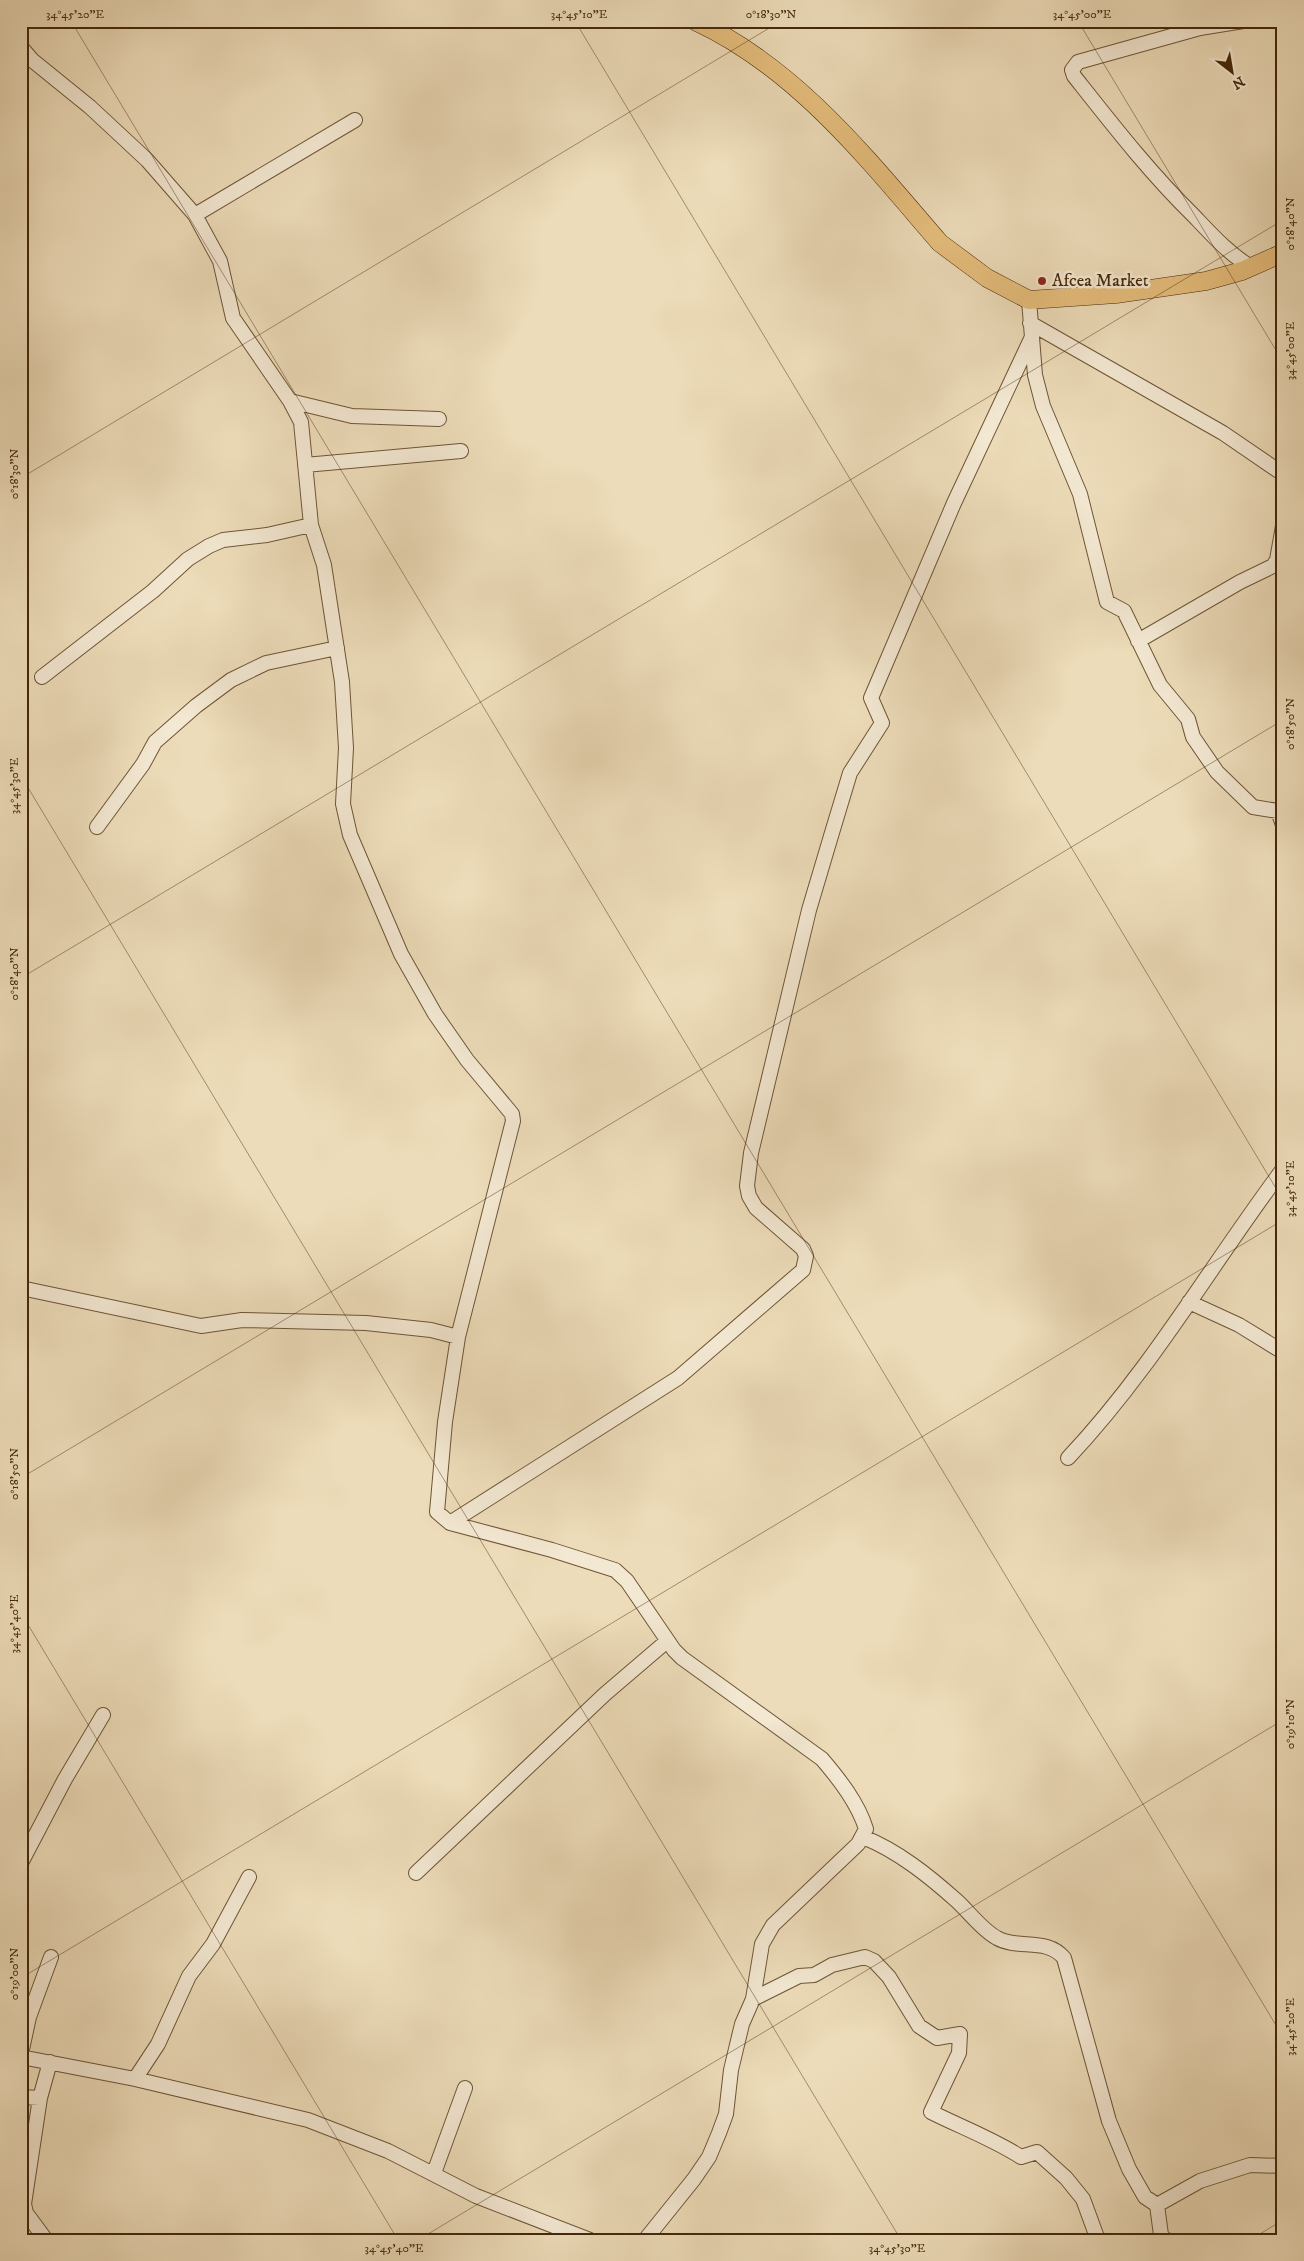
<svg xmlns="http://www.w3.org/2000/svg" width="1304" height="2261" viewBox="0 0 1304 2261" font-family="'IM FELL DW Pica',serif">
	<rect width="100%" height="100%" fill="#eddcb9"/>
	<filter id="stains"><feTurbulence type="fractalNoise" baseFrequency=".004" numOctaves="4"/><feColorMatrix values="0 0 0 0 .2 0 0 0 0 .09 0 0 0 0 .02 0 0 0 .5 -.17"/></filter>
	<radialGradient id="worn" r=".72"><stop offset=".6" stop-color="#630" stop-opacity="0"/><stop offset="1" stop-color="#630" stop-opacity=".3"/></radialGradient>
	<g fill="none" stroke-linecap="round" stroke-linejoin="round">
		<g stroke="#6e5536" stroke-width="16">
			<path id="minor" d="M1243 21 1200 28 1078 62 1072 70 1074 76C1112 124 1150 173 1194 216 1212 235 1229 254 1251 267
				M21 47 32 60 90 107 147 160 195 215 220 261 233 318 290 401 301 422 311 525 324 565 342 682 346 748 343 804 350 835 401 954 435 1014 467 1060 512 1114 513 1121 458 1337 445 1422 437 1512 450 1523 552 1550 615 1570 627 1581 674 1650 682 1658 822 1759C839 1779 858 1803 866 1829L858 1844 773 1925 762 1944 753 1999 742 2024 731 2070 726 2114 719 2133 709 2157 694 2179 645 2240
				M195 215 355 120
				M1029 300 1035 375 1043 406 1080 494 1107 602 1124 611 1160 685 1188 719 1193 737 1217 772 1253 807 1278 811 1283 825
				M1030 323 1223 433 1283 474
				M290 401 352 416 439 419
				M305 465 461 451
				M1138 641 1240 582 1273 566 1277 560 1283 526
				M42 677 153 591 188 559 209 546 223 540 267 535 311 525
				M97 827 143 764 155 742 196 706 231 680 266 663 337 648
				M21 1288 201 1326 242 1320 366 1323 431 1330 458 1337
				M1189 1302 1239 1325 1283 1352
				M1068 1458C1151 1370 1211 1265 1283 1169
				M450 1523 678 1378 803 1270 806 1256 803 1249 756 1208 749 1196 747 1186 751 1153 809 910 831 836 850 773 882 723 871 698 954 503 1031 339
				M863 1837C898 1851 929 1876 957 1901 970 1913 982 1930 997 1938 1018 1950 1047 1937 1064 1958L1109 2121 1129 2169 1145 2197 1157 2205
				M21 1863 65 1779 103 1715
				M416 1873 605 1694 667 1641
				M753 1999 799 1976 814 1975 832 1965 865 1957 874 1961 889 1977 919 2026 937 2038 960 2034 959 2053 931 2112C961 2127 993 2139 1021 2157L1037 2152 1066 2178 1083 2199 1098 2240
				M21 2054 29 2017 51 1957
				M21 2057 135 2079 308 2120 388 2151 476 2196 590 2240
				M135 2079 158 2044 189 1976 213 1944 249 1877
				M21 2097 40 2098
				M434 2173 465 2088
				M46 2240 26 2213 24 2204 40 2098 50 2062
				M1166 2240 1161 2235 1157 2205 1200 2181 1250 2165 1283 2166"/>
		</g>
		<g stroke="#44280a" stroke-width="19">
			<path id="major" d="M695 21C797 68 868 160 940 243L987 278 1029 300 1116 294 1206 281 1242 271 1283 253"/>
		</g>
		<use href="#minor" stroke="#f3e8d2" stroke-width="14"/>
		<use href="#major" stroke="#e6be7c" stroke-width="18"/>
	</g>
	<path fill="none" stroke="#44280a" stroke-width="1" stroke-opacity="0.45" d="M71 21 1283 2037M575 21 1283 1200M1078 21 1283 362M21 478 781 21M21 776 901 2240M21 978 1283 220M21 1478 1283 720M21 1613 398 2240M21 1978 1283 1220M418 2240 1283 1720M1250 2240 1283 2220"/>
	<circle fill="#8f2418" stroke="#f3e8d2" stroke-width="2" cx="1042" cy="281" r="5"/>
	<g text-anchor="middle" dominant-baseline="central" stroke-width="5" stroke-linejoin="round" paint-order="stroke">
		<g font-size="18" fill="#44280a" stroke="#f3e8d2" text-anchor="start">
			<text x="1052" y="281">Afcea Market</text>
		</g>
	</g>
	<rect width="1304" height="2261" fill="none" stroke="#eddcb9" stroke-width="55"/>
	<g transform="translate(1232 72) rotate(149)" stroke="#f3e8d2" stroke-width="4" paint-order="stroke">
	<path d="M0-4L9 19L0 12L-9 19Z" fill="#44280a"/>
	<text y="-8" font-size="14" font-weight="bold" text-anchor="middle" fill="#44280a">N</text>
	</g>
	<rect x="28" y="28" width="1248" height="2206" fill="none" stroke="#44280a" stroke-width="2"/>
	<g font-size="12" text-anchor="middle" fill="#44280a">
		<text x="75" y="18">34°45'20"E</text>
		<text x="579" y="18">34°45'10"E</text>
		<text x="771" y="18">0°18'30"N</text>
		<text x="1082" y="18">34°45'00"E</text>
		<text transform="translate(1290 224) rotate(-90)" y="4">0°18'40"N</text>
		<text transform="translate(1290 351) rotate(-90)" y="4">34°45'00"E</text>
		<text transform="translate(14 474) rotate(-90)" y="4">0°18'30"N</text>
		<text transform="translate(1290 724) rotate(-90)" y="4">0°18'50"N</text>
		<text transform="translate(14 786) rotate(-90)" y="4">34°45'30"E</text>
		<text transform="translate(14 974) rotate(-90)" y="4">0°18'40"N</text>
		<text transform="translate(1290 1189) rotate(-90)" y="4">34°45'10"E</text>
		<text transform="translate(14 1474) rotate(-90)" y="4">0°18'50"N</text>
		<text transform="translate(14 1624) rotate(-90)" y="4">34°45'40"E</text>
		<text transform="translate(1290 1724) rotate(-90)" y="4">0°19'10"N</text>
		<text transform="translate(14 1974) rotate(-90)" y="4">0°19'00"N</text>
		<text transform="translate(1290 2027) rotate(-90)" y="4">34°45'20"E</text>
		<text x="394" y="2252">34°45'40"E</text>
		<text x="897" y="2252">34°45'30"E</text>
	</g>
	<rect width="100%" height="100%" filter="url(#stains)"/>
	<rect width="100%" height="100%" fill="url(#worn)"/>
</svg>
